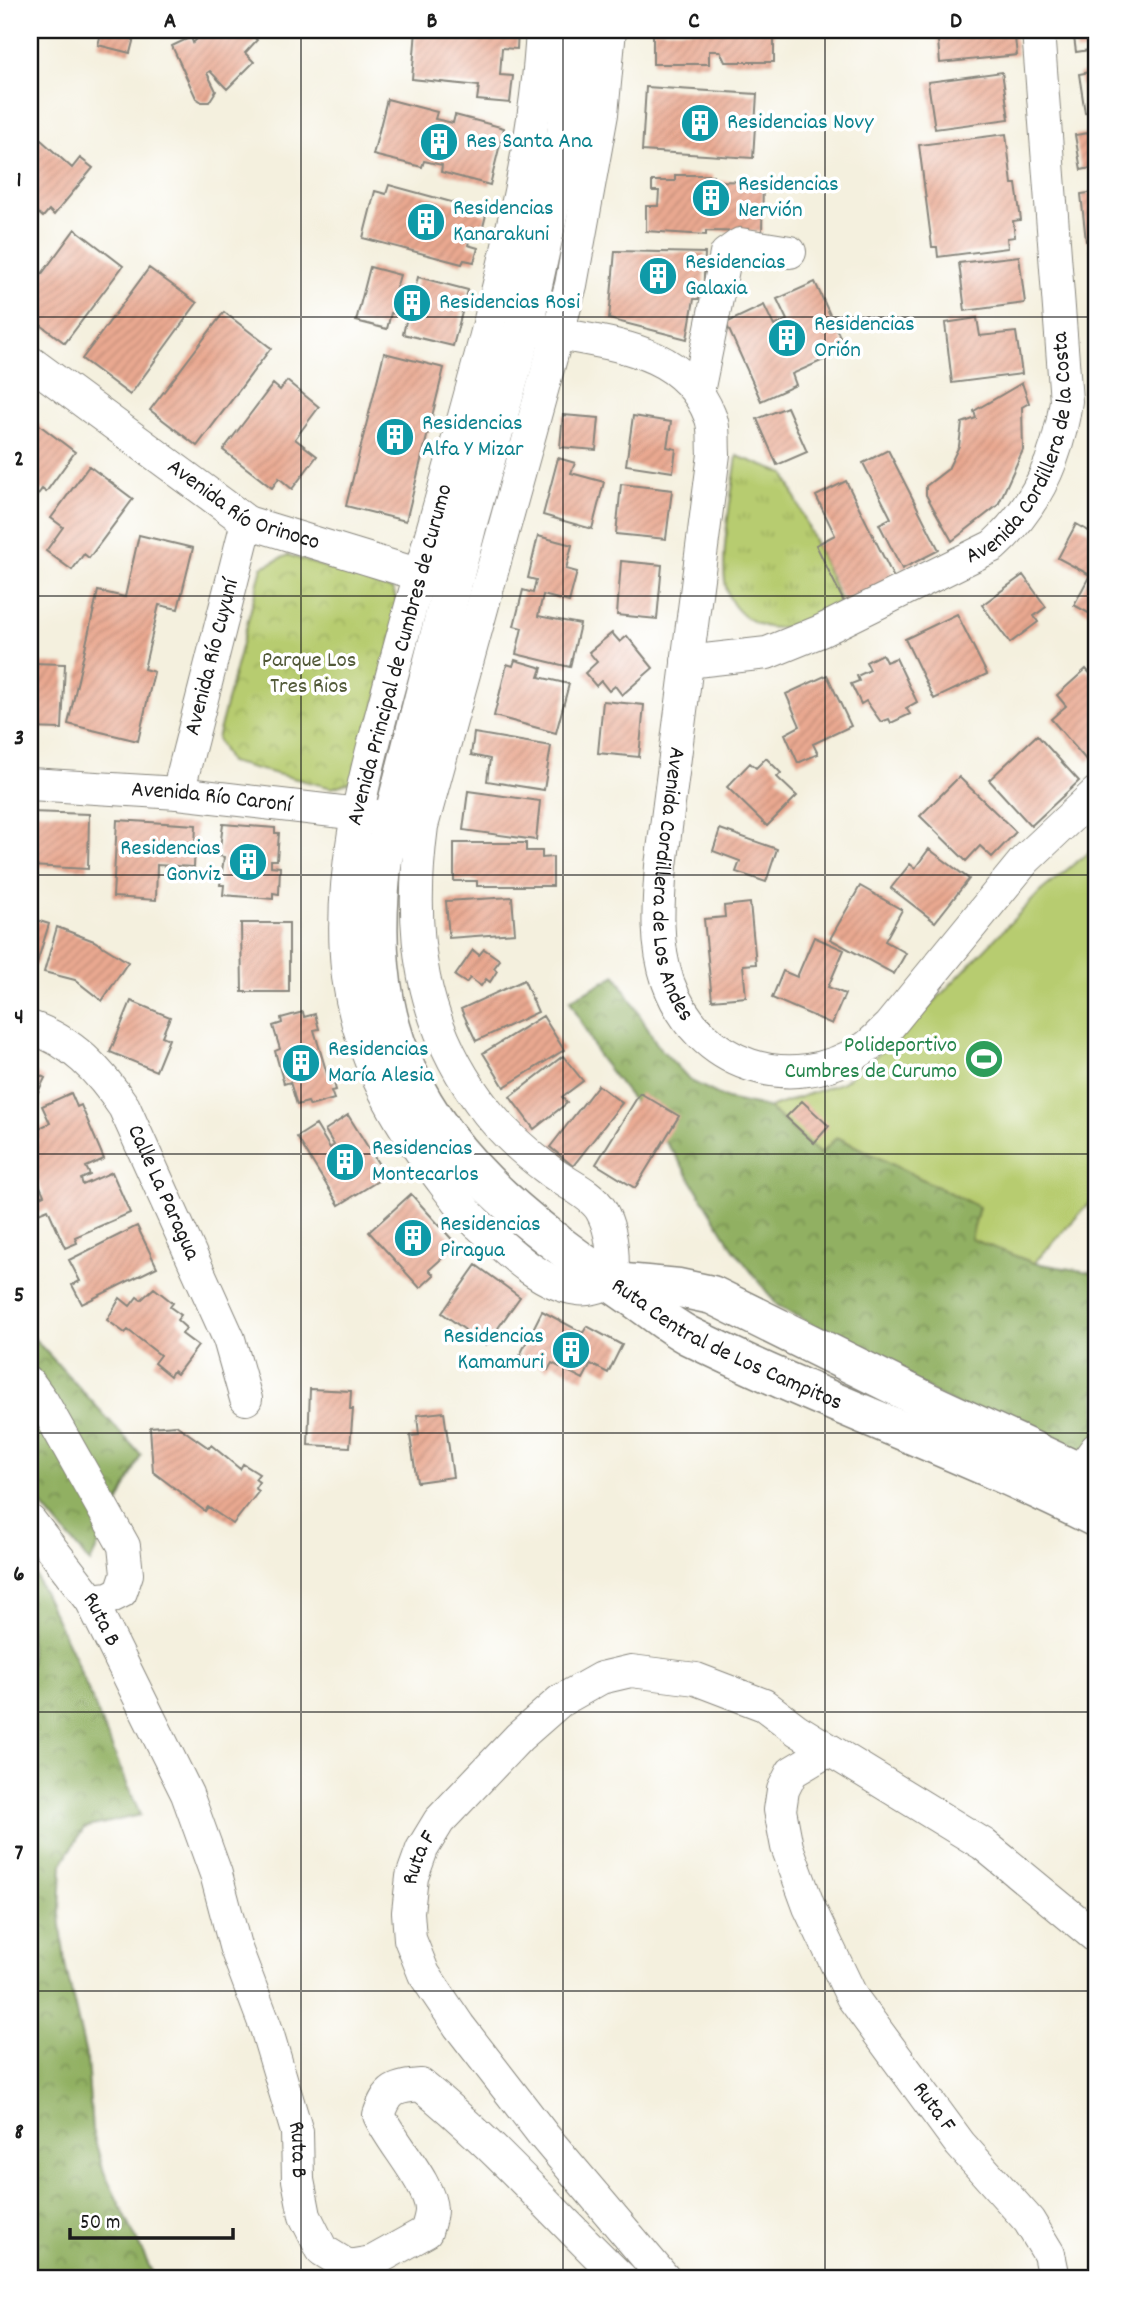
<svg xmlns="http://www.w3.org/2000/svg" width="1126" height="2308" viewBox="0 0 1126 2308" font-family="Dekko,sans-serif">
	<defs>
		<pattern id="grass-tufts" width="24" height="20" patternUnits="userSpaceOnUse" patternTransform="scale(1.75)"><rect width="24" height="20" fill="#b7cc70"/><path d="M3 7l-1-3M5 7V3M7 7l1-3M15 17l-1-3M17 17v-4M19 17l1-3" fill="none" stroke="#9daf60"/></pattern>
		<pattern id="forest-crowns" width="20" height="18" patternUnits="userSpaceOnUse" patternTransform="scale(1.75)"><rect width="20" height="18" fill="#91b062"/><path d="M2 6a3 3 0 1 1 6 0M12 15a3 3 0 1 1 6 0" fill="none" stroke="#768e50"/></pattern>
		<pattern id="park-crowns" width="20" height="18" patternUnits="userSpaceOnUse" patternTransform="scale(1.75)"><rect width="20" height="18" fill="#b7cc70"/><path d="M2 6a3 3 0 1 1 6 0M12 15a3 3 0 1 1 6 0" fill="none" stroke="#9daf60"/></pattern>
		<pattern id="building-hatch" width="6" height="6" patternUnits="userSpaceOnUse" patternTransform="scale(1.75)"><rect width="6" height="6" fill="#e9a890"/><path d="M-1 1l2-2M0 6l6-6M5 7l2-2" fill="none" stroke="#c7907c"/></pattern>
	</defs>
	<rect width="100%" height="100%" fill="#fff"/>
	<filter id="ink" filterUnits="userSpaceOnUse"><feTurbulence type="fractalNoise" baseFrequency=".0143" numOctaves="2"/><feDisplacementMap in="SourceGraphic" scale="14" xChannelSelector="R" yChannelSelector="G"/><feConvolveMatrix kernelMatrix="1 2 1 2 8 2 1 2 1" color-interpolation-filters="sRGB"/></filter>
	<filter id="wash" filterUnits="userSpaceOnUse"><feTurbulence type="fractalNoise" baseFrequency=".00686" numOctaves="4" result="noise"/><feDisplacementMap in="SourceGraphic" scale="28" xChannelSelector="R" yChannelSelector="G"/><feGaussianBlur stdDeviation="1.57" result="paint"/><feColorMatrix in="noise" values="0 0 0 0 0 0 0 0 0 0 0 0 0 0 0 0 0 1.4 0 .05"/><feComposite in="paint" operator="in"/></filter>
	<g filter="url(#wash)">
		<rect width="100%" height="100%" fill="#f4f0de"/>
		<path fill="url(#grass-tufts)" stroke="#6a7446" stroke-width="2" d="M737 456 785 474 841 602C824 610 804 624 786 627 762 632 734 615 727 591 718 562 733 488 737 456Z"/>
		<path fill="url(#forest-crowns)" stroke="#56663f" stroke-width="2" d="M616 975 658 1046 691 1081 727 1099 769 1108 820 1154 837 1137 979 1207 972 1239 1034 1263 1096 1273V1463L1018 1439 777 1305 733 1248 676 1156 599 1057 570 1000Z
			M30 1334 141 1455 90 1563 30 1491Z
			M30 1564 74 1656 140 1815 84 1828 62 1864 60 1914 65 1964 87 2060 92 2130 104 2172 155 2278H30Z"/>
		<path fill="url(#park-crowns)" stroke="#6a7446" stroke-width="2" d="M288 555 393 590 400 610 356 780 332 788 229 762 217 739 262 567Z"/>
		<path fill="#b7cc70" stroke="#6a7446" stroke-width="2" d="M1096 846V1196L1034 1263 971 1239 979 1207 837 1137 820 1154 769 1108 843 1082 901 1036 1041 891Z"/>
		<g id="blocks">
			<path fill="url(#building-hatch)" d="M102 30H136L130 53 98 45Z
				M206 30H247L257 40 245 53 254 62 227 89 210 71 207 73 216 91 209 102H202L196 98 172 46 191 37 193 43Z
				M416 30H518L517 49 502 48 500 75 513 76 510 103 477 100 479 86 412 79Z
				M653 30H774V62H725L720 51H709V64H653Z
				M937 30H1014L1017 55 940 63Z
				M1073 30H1096V49L1076 52Z
				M1096 71V111L1085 113 1079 74Z
				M1002 72 1009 119 935 129 928 82Z
				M646 87 757 94 753 158 642 151Z
				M387 99 437 112 435 119 453 123 455 115 504 128 490 185 441 172 442 165 424 161 422 167 373 155Z
				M30 130 72 168 80 158 93 168 54 215 49 210 43 217 30 206Z
				M1096 132V167L1081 170 1075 135Z
				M1006 134 1012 184H1016L1021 220 1013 221 1015 237 1007 238 1008 248 938 257 937 247H932L919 145Z
				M675 175H713V181L763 182 762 232 706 231V235L646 231V206H658L659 191H652V181H675Z
				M389 185 477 209 476 212 486 215 482 231 472 228 468 245 478 248 474 262 464 260 462 264 363 238 375 191 386 194Z
				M1096 192V240L1086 241 1081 194Z
				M75 229 123 266 65 343 30 317V290Z
				M1096 247V284H1095L1090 248Z
				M615 251 705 253 703 299H694L687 339 609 319Z
				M1019 256 1025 303 965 311 959 263Z
				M370 267 400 275 396 289 414 293 418 277 468 290 453 346 403 334 407 317 391 313 387 329 356 321Z
				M149 268 197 303 130 395 82 359Z
				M815 282 846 350 792 374 796 385 761 401 726 323 764 305 774 326 787 320 777 299Z
				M224 312 271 348 197 446 150 410Z
				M977 318 980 336 1016 332 1022 374 952 383 945 323Z
				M384 353 444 368 406 521 346 506Z
				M287 381 319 407 295 439 317 456 292 489 279 478 272 488 223 450 273 384 280 390Z
				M1022 383 1029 403 1022 407 1023 450 998 505 952 541 926 495V486L948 469 959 446 962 423 976 418 974 411Z
				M787 407 807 452 777 465 757 419Z
				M563 415 599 418 596 450 560 447Z
				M633 416 671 422 667 447 676 449 673 472 626 465Z
				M30 418 75 452 46 492 42 489 30 505Z
				M888 450 939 550 902 569 879 524 891 518 863 463Z
				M558 458 575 463 571 473 604 482 592 529 543 515Z
				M89 466 133 499 89 558 84 554 72 570 46 551 63 527 51 518Z
				M846 481 894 578 844 602 816 545 835 535 816 496Z
				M621 484 672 490 666 539 616 534Z
				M1076 524 1096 535V617L1074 605 1090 575 1058 558Z
				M139 535 193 548 178 609 159 605 144 669 154 672 138 741 68 724 98 591 125 597Z
				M538 536 572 545 566 569 577 572 569 602 543 595 538 616 580 624 570 667 516 654 522 628 514 626 523 590 533 593 536 580 528 578Z
				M621 561 662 565 657 619 617 615Z
				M1023 575 1046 607 1034 616 1038 622 1010 643 982 605Z
				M957 614 987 674 934 699 905 639Z
				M612 633 620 642 627 636 653 668 622 695 615 686 609 691 601 681 596 686 585 673 597 662 589 652Z
				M882 654 886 662 896 658 917 702 906 708 910 714 891 723 889 719 881 722 866 701 861 704 851 684 859 681 857 676 870 670 866 662Z
				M515 660 542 668 539 677 569 684 556 733 494 716 507 664 513 666Z
				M30 663 65 664 62 729 30 728Z
				M1086 669 1096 680V755L1088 762 1051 719 1066 706 1057 695Z
				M827 675 851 726 813 744 818 754 798 763 785 734 800 726 786 694Z
				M603 701 644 705 639 757 598 753Z
				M474 733 551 746 544 790 487 781 490 759 471 755Z
				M1037 735 1079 781 1031 826 989 780Z
				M766 758 781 773 777 777 797 796 767 826 727 787 750 763 756 768Z
				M959 777 1016 832 992 857 980 846 966 861 920 816Z
				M468 791 540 801 536 840 463 830Z
				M30 812 89 814 88 869 30 866Z
				M117 820 196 825 194 867 157 865 156 900 113 897Z
				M223 824 275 828V833H279L277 860H271V866L280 867 279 894 273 893V899L223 895 224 885H220L224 857 219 856Z
				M720 829 777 849 766 882 736 872 740 861 713 851Z
				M454 843H526V851H542V858L553 857V886H477V881H454Z
				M929 849 969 879 935 922 891 888 910 864 915 868Z
				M860 886 902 910 885 941 906 953 894 974 830 939Z
				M512 897 515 933 449 938 446 901Z
				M750 903 756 964 743 965 746 997 712 1000 704 919 725 917 724 906Z
				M30 918 49 924 36 966 30 965Z
				M241 923H289V992H242Z
				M57 927 94 941 128 962 102 1001 75 980 44 972Z
				M814 937 844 950 828 987 845 994 832 1024 772 998 783 971 797 977Z
				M484 949 500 960 494 968 497 971 490 982 486 979 481 986 470 978 466 983 455 976 473 950 479 955Z
				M524 980 538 1012 476 1041 461 1009Z
				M131 1001 170 1017 162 1036 169 1039 156 1071 110 1052Z
				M303 1012 304 1017 315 1014 319 1029 314 1030 328 1077 332 1076 336 1090 331 1091 334 1099 310 1106 308 1102 297 1105 290 1082 284 1084 275 1051 280 1049 273 1026 282 1023 281 1018Z
				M543 1016 564 1050 504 1087 483 1053Z
				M563 1056 583 1081 562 1097 567 1103 534 1129 510 1097Z
				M30 1070 45 1078 30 1108Z
				M598 1085 622 1103 573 1166 550 1147Z
				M71 1093 77 1107 81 1105 104 1159 86 1167 90 1175 81 1179 83 1185 112 1172 130 1213 75 1237 77 1243 65 1248 48 1209 36 1214 31 1201 44 1195 30 1164V1144L38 1141 33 1131 50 1123 42 1106Z
				M640 1093 679 1116 635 1188 596 1164Z
				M802 1101 829 1126 814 1143 786 1117Z
				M348 1115 386 1176 339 1205 297 1137 316 1125 330 1148 334 1145 325 1130Z
				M411 1194 457 1245 429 1270 434 1275 420 1288 369 1232Z
				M137 1226 157 1267 82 1304 72 1285 80 1281 69 1260Z
				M476 1265 520 1297 486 1345 442 1313Z
				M154 1288 173 1303 170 1307 181 1315 177 1320 186 1328 182 1334 198 1346 177 1374 173 1371 170 1376 154 1363 160 1355 128 1330 125 1333 107 1320 120 1298 130 1306 137 1297 141 1300Z
				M542 1311 583 1333 587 1326 622 1345 608 1373 591 1364 583 1379 552 1363 548 1370 520 1355Z
				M310 1389 351 1391 350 1409H353L350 1447 308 1445Z
				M444 1412 453 1477 417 1482 410 1436 419 1435 417 1415Z
				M176 1425 209 1448 211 1445 240 1469 243 1464 259 1474 255 1479 259 1482 255 1488 259 1491 233 1524 208 1507 205 1511 153 1472 150 1427Z"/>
		</g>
	</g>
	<g filter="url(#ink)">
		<use href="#blocks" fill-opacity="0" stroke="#88867d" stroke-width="2"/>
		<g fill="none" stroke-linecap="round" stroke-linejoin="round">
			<g stroke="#88867d" stroke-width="34">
				<g id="minor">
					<path d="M542 30C537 125 516 216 493 308 463 427 427 545 395 664 368 766 335 870 348 977 358 1050 390 1110 433 1169 447 1187 461 1208 478 1224 505 1248 539 1284 577 1289 589 1291 600 1286 612 1282 614 1258 613 1231 601 1210 591 1193 565 1183 550 1171 527 1154 506 1135 488 1113 419 1026 408 932 422 826L571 285 602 114 610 30"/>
					<path id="s1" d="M540 330C604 345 682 344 710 416 715 427 713 442 714 454L661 866C658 906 655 943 668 982 698 1066 790 1097 865 1048 874 1042 881 1033 889 1026L1025 860 1096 793"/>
					<path id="s2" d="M30 362 247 522 440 581"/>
					<path d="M698 392 726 254 740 244 790 252"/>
					<path id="s3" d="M687 662 767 653 821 631 993 546C1036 507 1058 459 1066 401L1038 30"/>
					<path id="s4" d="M30 784 178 793 376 816"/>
					<path id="s5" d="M178 793 247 522"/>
					<path id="s6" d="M30 1027C72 1041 100 1071 124 1107L229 1339 246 1399"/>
					<path d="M30 1384 43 1402 124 1546 127 1574 121 1592 109 1598 91 1600"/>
					<path d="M1072 1492 1079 1472 1096 1449"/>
					<path id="s7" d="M30 1521 91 1600 187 1794 216 1874 235 1946 266 2028 297 2132 298 2180 305 2216 322 2250 348 2266 372 2262 426 2232C428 2225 431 2217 431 2210 431 2185 391 2142 379 2115 388 2089 395 2087 421 2085 493 2143 554 2214 621 2278"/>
					<path id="s8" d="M829 1750 792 1772 783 1790 780 1810 787 1847 809 1907 852 1997 960 2144 1029 2221 1049 2254 1054 2278"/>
					<path id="s9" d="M664 2278 544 2136 459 2026 424 1974 410 1939 408 1912 412 1877 422 1849 439 1821 519 1737 560 1701 601 1678 631 1671 696 1679 764 1705 797 1730 983 1844 1096 1937"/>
				</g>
			</g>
			<g stroke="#88867d" stroke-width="41">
				<g id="major">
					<path id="s10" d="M576 30 566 134 524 326 469 519 383 858C374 931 376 1002 407 1071 451 1169 542 1235 628 1294 648 1307 668 1325 689 1336 822 1402 964 1451 1096 1518"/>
					<path d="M614 1282 679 1288 712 1295 930 1403 1096 1480"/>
				</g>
			</g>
			<use href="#minor" stroke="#fff" stroke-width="32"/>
			<use href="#major" stroke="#fff" stroke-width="38"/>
		</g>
	</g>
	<path fill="none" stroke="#1c1c1c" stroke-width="2" stroke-opacity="0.55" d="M301 30V2278M563 30V2278M825 30V2278M30 317H1096M30 596H1096M30 875H1096M30 1154H1096M30 1433H1096M30 1712H1096M30 1991H1096"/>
	<defs>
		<g id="building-disc" transform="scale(2.0125)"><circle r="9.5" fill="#0f9aa8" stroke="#fff"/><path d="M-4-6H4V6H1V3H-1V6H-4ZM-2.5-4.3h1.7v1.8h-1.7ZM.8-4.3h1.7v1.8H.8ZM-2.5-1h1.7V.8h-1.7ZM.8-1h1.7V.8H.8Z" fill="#fff"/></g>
		<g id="stadium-disc" transform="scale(2.0125)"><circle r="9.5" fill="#2e9e5b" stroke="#fff"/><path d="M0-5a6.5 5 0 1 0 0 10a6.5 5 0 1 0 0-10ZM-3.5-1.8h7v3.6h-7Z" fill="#fff"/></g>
	</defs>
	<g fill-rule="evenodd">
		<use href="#building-disc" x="700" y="123"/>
		<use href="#building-disc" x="439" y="142"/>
		<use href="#building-disc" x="711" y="198"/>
		<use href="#building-disc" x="426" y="222"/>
		<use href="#building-disc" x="658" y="276"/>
		<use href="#building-disc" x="412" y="303"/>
		<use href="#building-disc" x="787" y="338"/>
		<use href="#building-disc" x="395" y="437"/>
		<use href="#building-disc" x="248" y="862"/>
		<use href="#stadium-disc" x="984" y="1059"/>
		<use href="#building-disc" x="301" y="1063"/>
		<use href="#building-disc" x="345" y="1162"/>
		<use href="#building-disc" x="413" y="1238"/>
		<use href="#building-disc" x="571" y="1350"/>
	</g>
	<g text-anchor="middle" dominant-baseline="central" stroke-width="7" stroke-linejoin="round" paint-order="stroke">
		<g font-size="23" fill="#0d838f" stroke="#fff" text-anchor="start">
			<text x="727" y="123">Residencias Novy</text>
			<text x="466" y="142">Res Santa Ana</text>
			<text x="738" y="185">Residencias<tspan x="738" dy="26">Nervión</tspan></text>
			<text x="453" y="209">Residencias<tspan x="453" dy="26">Kanarakuni</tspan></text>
			<text x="685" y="263">Residencias<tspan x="685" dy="26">Galaxia</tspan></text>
			<text x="439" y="303">Residencias Rosi</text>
			<text x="814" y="325">Residencias<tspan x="814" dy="26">Orión</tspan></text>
			<text x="422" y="424">Residencias<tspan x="422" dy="26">Alfa Y Mizar</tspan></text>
			<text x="221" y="849" text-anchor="end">Residencias<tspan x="221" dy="26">Gonviz</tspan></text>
			<text x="328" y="1050">Residencias<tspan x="328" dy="26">María Alesia</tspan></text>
			<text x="372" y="1149">Residencias<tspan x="372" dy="26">Montecarlos</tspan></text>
			<text x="440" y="1225">Residencias<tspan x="440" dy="26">Piragua</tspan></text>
			<text x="544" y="1337" text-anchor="end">Residencias<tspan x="544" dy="26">Kamamuri</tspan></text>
		</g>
		<g font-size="23" fill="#1c1c1c" stroke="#fff">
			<text stroke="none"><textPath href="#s3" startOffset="434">Avenida Cordillera de la Costa</textPath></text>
			<text stroke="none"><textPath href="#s2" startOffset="259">Avenida Río Orinoco</textPath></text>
			<text transform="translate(401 655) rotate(-75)">Avenida Principal de Cumbres de Curumo</text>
			<text stroke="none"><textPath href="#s5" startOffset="140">Avenida Río Cuyuní</textPath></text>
			<text stroke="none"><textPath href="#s4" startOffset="182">Avenida Río Caroní</textPath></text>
			<text stroke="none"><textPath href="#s1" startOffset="674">Avenida Cordillera de Los Andes</textPath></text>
			<text stroke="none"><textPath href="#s6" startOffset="220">Calle La Paragua</textPath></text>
			<text stroke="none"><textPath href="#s10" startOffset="1498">Ruta Central de Los Campitos</textPath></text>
			<text stroke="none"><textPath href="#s7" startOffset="122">Ruta B</textPath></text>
			<text stroke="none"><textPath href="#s9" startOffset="508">Ruta F</textPath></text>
			<text stroke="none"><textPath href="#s8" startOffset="422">Ruta F</textPath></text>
			<text stroke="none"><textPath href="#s7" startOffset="690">Ruta B</textPath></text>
		</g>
		<g font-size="23" fill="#525a39" stroke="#fff">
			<text x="309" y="661">Parque Los<tspan x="309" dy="26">Tres Rios</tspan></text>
		</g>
		<g font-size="23" fill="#27864d" stroke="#fff" text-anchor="end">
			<text x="957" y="1046">Polideportivo<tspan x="957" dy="26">Cumbres de Curumo</tspan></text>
		</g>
	</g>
	<rect width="1126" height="2308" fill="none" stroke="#fff" stroke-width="77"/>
	<path d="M70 2228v10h163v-10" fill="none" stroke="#1c1c1c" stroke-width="3.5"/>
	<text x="80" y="2228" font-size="21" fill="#1c1c1c" stroke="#ffffff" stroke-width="5" paint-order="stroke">50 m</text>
	<rect x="38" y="38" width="1050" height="2232" fill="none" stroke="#1c1c1c" stroke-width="2.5"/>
	<g font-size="23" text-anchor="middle" font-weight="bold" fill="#1c1c1c">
		<text x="170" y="27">A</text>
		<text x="432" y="27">B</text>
		<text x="694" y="27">C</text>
		<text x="956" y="27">D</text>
		<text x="19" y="186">1</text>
		<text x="19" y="465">2</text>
		<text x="19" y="744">3</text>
		<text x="19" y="1023">4</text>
		<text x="19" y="1301">5</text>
		<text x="19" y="1580">6</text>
		<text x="19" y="1859">7</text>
		<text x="19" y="2138">8</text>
	</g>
</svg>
